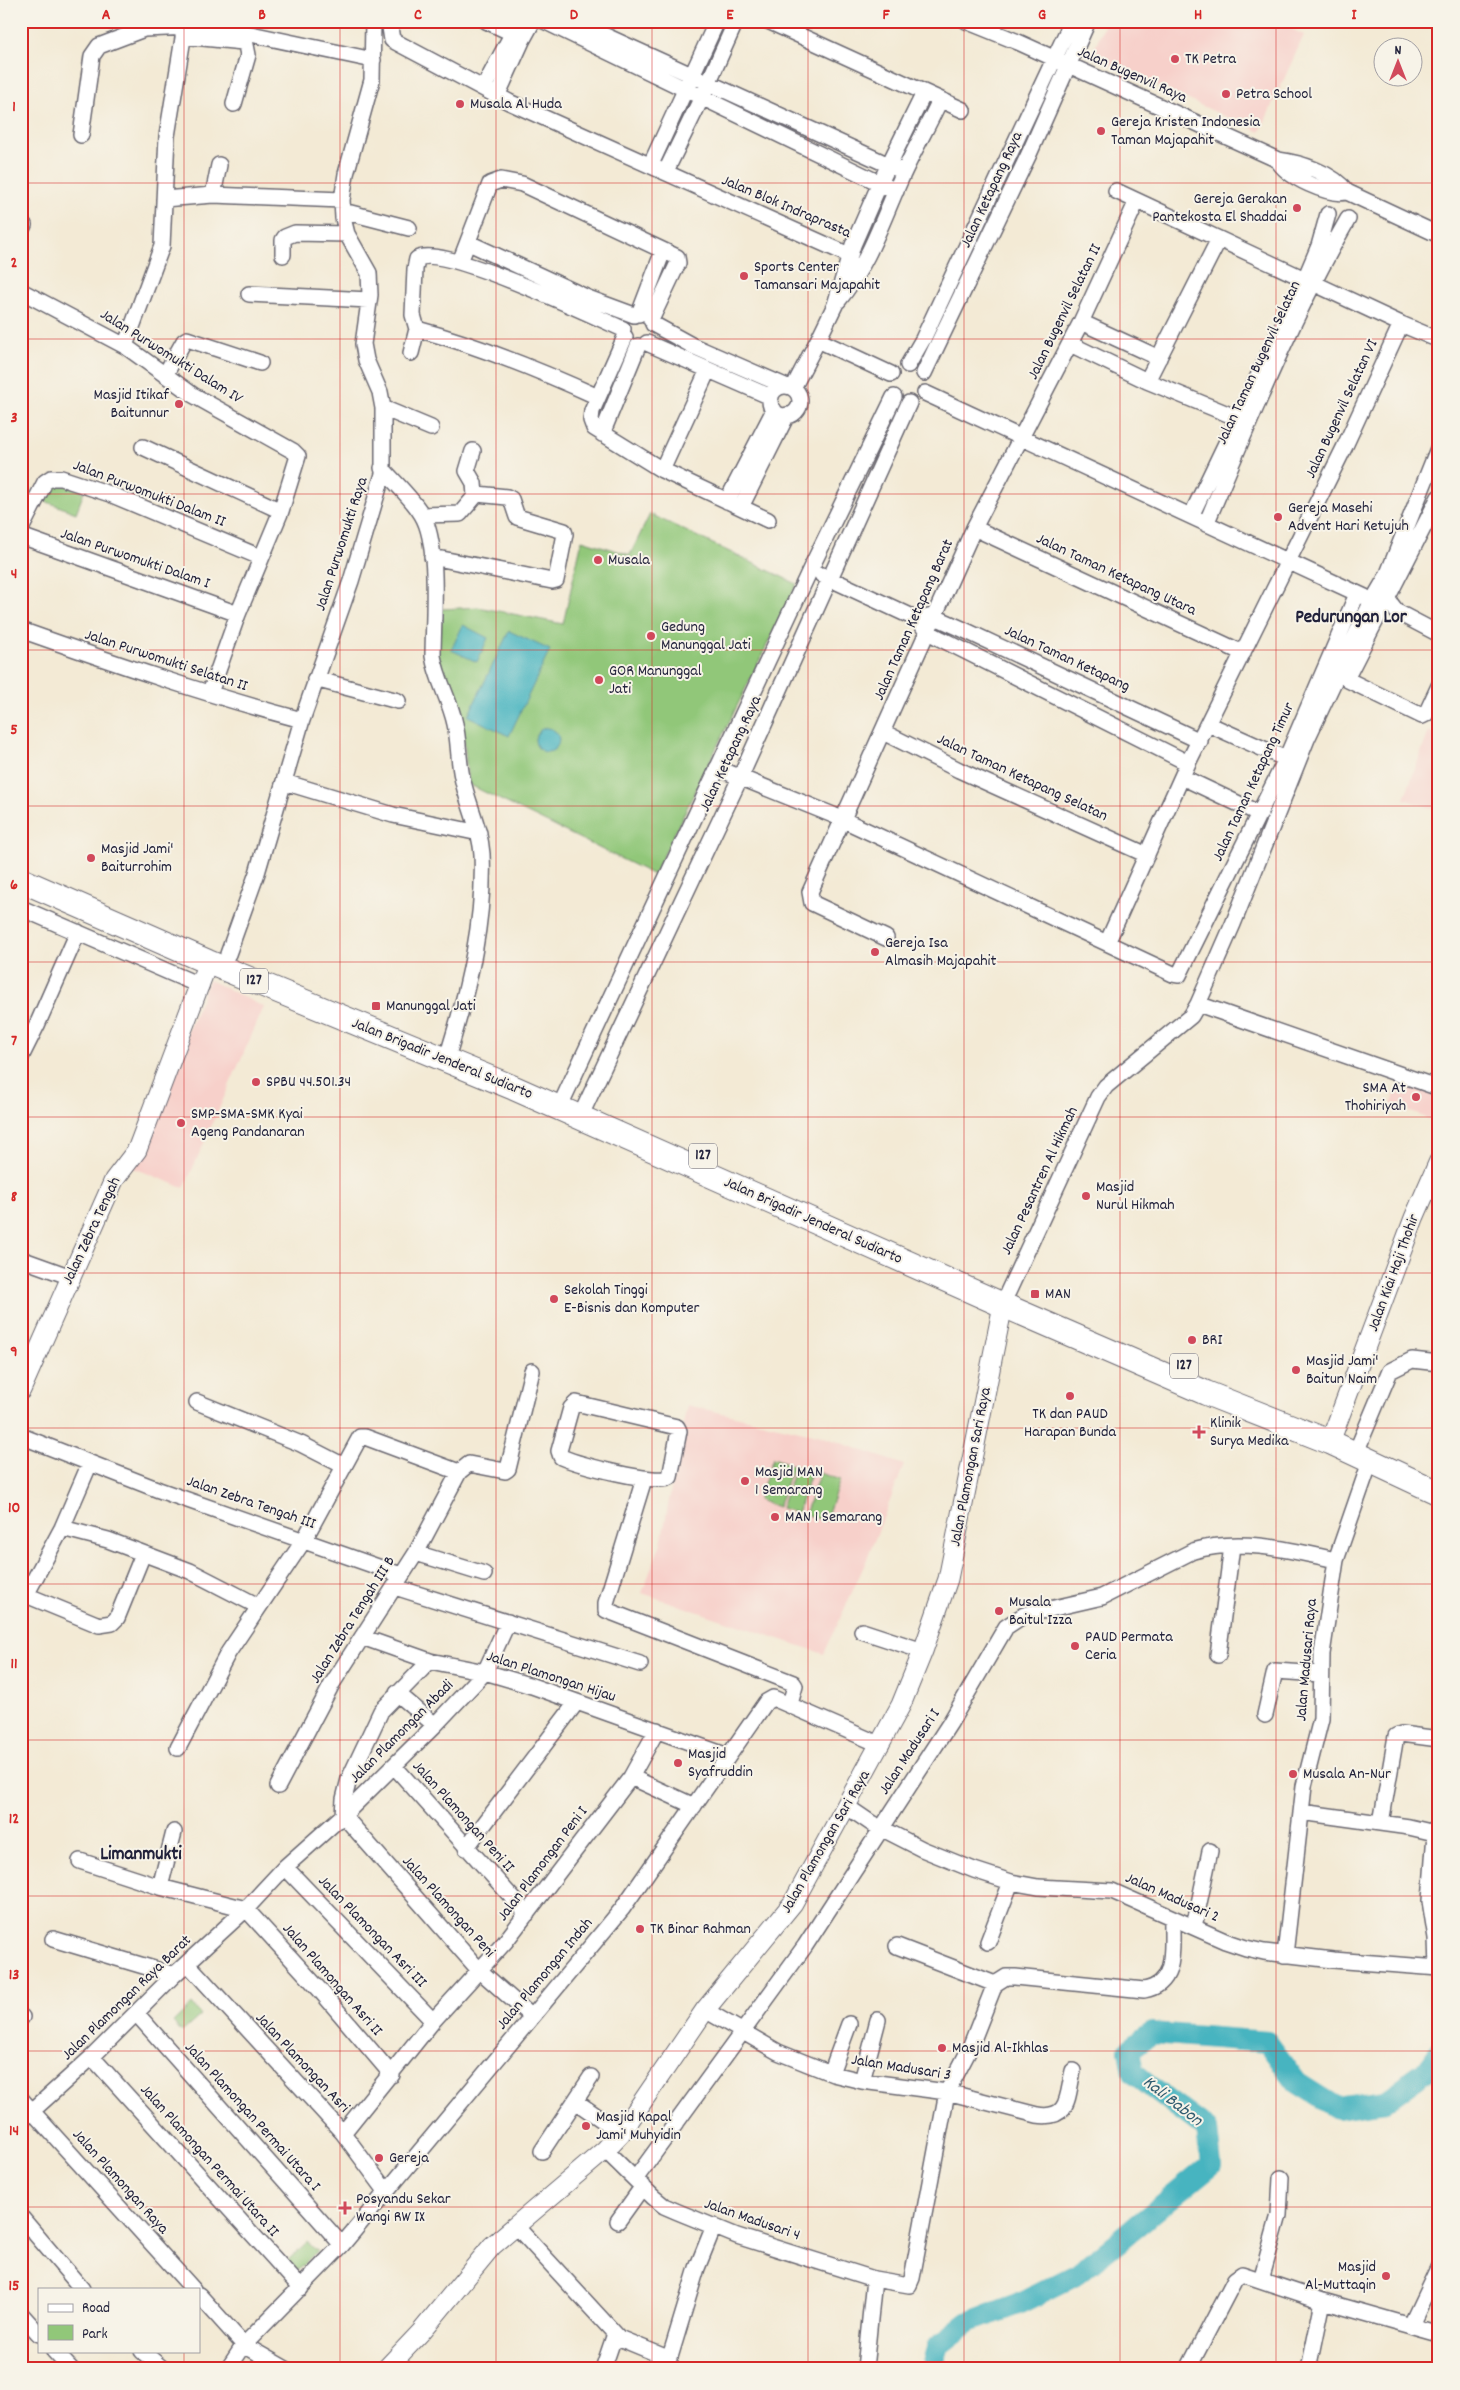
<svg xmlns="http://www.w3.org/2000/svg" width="1460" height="2390" viewBox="0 0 1460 2390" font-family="Dekko,sans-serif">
	<rect width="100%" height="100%" fill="#f7f3e8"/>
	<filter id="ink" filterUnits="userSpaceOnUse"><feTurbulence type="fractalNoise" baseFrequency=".02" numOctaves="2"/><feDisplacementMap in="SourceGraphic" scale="10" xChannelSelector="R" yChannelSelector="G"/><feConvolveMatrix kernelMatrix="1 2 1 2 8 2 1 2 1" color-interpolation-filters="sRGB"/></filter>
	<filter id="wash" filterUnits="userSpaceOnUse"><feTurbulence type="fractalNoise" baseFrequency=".0096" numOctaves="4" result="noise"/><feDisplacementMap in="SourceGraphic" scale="20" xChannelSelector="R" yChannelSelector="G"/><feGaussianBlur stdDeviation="1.12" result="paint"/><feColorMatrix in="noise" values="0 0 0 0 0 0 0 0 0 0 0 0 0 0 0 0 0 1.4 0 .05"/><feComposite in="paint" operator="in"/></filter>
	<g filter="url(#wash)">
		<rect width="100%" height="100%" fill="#f3ead5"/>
		<path fill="#f7d0ca" d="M1106 21H1275L1304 35 1260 132 1091 56Z
			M1429 731 1439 735V811L1404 799Z
			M209 980 264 1007 184 1188 131 1167Z
			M1402 1076 1439 1090V1123L1391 1104Z
			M687 1405 821 1436 904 1465 867 1559 824 1654 642 1593 661 1543Z"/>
		<path fill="#91c779" stroke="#5a745a" d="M53 481 84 492 76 513 45 501Z
			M650 514 797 584 654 875 468 784 461 706 434 655 442 609 478 607 563 624 582 540 630 555Z
			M773 1458 793 1465 778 1507 758 1500Z
			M796 1465 812 1471 797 1513 781 1508Z
			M820 1473 840 1480 825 1521 805 1514Z
			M192 2004 201 2015 182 2032 173 2022Z
			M307 2242 317 2251 296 2272 286 2262Z"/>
		<path fill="#46b4c0" stroke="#346b7e" d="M463 625 488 638 477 662 451 650Z
			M509 631 550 650 509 736 468 716Z
			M535 740a12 12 0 1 1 24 0a12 12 0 1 1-24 0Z"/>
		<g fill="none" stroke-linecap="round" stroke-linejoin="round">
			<path stroke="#46b4c0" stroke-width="22" d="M932 2369 939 2345 969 2322 1018 2304 1078 2274 1211 2165 1207 2129 1156 2091 1133 2072 1129 2050 1152 2033 1267 2042 1297 2083 1337 2108 1385 2101 1425 2072 1439 2053"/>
		</g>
	</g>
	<g filter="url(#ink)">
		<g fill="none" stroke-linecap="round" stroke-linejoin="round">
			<g stroke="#6b6871" stroke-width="18">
				<path id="minor" d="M137 21 144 29 213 26 373 60
					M389 21 392 40 509 102 849 255
					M486 21 512 33
					M544 21 896 191
					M573 21 904 172
					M768 21 963 110
					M966 21 1018 42 1278 160C1301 163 1333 173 1347 192L1439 235
					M183 36 243 42 246 45 248 55 234 104
					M484 87 519 21
					M498 94 522 41 533 21
					M81 135 92 56 99 46 144 29
					M1278 160C1286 177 1329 196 1347 192
					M651 164 717 21
					M666 171 702 97 736 21
					M1116 191 1401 324 1432 337
					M213 195 219 165
					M164 199 213 195 342 200
					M343 211 409 228
					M21 230 24 225
					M469 243 588 298 634 315
					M283 255V240L285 237 295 233 347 234
					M460 262 490 184 501 180 522 184 677 257 678 263 651 320
					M21 291 125 346 193 395 293 451 298 456 281 511 238 614 210 693
					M249 294 369 300
					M838 301C867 266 881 224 899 183 911 155 927 128 940 100
					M639 314 663 251
					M1081 322 1159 358
					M653 324 693 346 785 386
					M417 329C480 346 539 370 598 397
					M625 337 592 411 591 420 594 428 662 470 768 520
					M818 340 835 305 853 245 880 183 924 93
					M647 343 771 397
					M1070 344 1147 381 1245 421
					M125 346 162 246 167 136 185 26
					M411 353 417 329 413 315 415 269 417 259C441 243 593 316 623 329
					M908 365 923 339 1072 21
					M924 373 1029 154 1088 21
					M165 375 184 341 187 339 260 363
					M1147 381 1219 239
					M770 401a15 15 0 1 1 30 0a15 15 0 1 1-30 0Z
					M793 388 818 340 891 374
					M925 393 1365 597
					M383 408 431 428
					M602 434 638 346
					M143 447 281 511
					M473 451 467 471 474 483 475 496
					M382 468C395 483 412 498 422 515 440 544 433 621 433 656 437 680 450 700 455 724 459 741 458 759 462 777 467 803 480 826 482 854 485 919 469 986 450 1048
					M662 470 708 370
					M1439 497 1348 675V680L1422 716 1426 714 1439 686
					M727 501 774 410
					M741 507 787 415
					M422 515 460 514 477 494 507 497 511 499 517 517 564 531 565 534 556 580 552 581 432 557
					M1191 516 1305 279 1319 246 1328 214
					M1206 524C1249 423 1293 314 1348 219
					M974 528 1243 653
					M21 529 45 482 51 478H61L110 494 260 557
					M21 536 238 614
					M822 575 919 620 926 631 941 639 1188 763
					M1380 596 1388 600 1397 612 1439 634
					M925 618 933 616 960 628 1200 741
					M21 630C114 663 207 695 302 720
					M315 679 398 701
					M1208 724 1286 759
					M883 732 959 770 1147 855
					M717 768 833 815 1173 974 1179 975 1286 759 1357 594
					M1182 777 1260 814
					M284 782 393 815 479 833
					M21 908 201 986
					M886 938 812 903 810 892 974 528 1081 322 1137 201
					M1107 943 1188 763 1344 448 1401 324
					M228 954 257 873 302 720 351 581 383 474V408L380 392 366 360 363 344 370 295 369 273 347 234 343 218 342 200 346 174 372 80 373 21
					M1198 1004 1439 1088
					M21 1057 37 1025 78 932
					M559 1108 810 570 894 397
					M580 1117 740 778 909 403
					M21 1259 71 1277
					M1008 1292 1098 1097 1106 1086 1191 1016 1198 1004 1233 924 1307 739 1370 605 1387 576 1439 446
					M197 1402 301 1444 344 1466
					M576 1403 677 1427 679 1431 670 1477C657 1486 578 1464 561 1457L559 1451 571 1408Z
					M21 1436 159 1490 401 1575
					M1359 1445 1390 1371 1412 1360 1439 1363
					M644 1479 606 1603V1610L793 1683 795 1686 790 1704
					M62 1528 108 1540 190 1571 258 1606
					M416 1553 484 1574
					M395 1587 640 1664
					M26 1595 99 1625 112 1623 117 1618 143 1554
					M21 1599 26 1595 62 1528 90 1463
					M862 1631 923 1651
					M362 1637 430 1661 485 1672 532 1686 728 1756
					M1218 1655 1232 1546
					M430 1661 381 1711 349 1779 344 1799 343 1815 479 1970 532 2017
					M397 1693 435 1725
					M1265 1715 1275 1671 1321 1674
					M178 1748 228 1653 304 1540 360 1437H365L459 1472
					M394 1766 527 1914
					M631 1777 694 1806
					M278 1786 332 1684 416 1553 459 1472 469 1464 505 1471 508 1469 532 1371
					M846 1806 871 1823 922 1849 974 1870 1011 1882 1038 1887 1112 1891 1225 1941 1246 1948 1264 1952 1333 1960 1439 1968
					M1301 1812 1409 1827 1439 1834
					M1381 1823 1396 1736 1401 1734 1439 1739
					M1435 1833 1430 1901 1436 1938 1437 1968
					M466 1848 576 1703
					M80 1861 160 1887 246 1909
					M285 1867 433 2021
					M160 1887 174 1832
					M246 1909 319 1989 392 2075
					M1194 1927 1210 1851
					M53 1939 174 1975
					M988 1942 1011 1882
					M897 1946 995 1984
					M1285 1955 1304 1786 1321 1719 1322 1654 1336 1560 1370 1462
					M188 1964 343 2133 386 2191
					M705 2010 778 2052 833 2074 862 2081 947 2092 1037 2115C1070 2120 1067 2096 1073 2071
					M136 2013 342 2245
					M21 2018 22 2017
					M92 2057 301 2288
					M831 2073 849 2024
					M862 2081 878 2020
					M21 2099 193 2289
					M575 2101 621 2133
					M21 2121 92 2057 174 1975 246 1909 285 1867 349 1810 435 1725 485 1672 508 1622
					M343 2133 433 2021 505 1942 631 1777 657 1730
					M605 2150 653 2197 664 2206 678 2212 737 2236 874 2279 909 2285 912 2278 947 2092 969 2050 995 1984 1006 1977H1015L1144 1990C1179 1984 1171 1945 1172 1918
					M542 2151 591 2077
					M636 2178 805 1946 950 1723 1006 1627 1024 1615 1102 1597 1193 1551C1240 1537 1290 1550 1336 1560
					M21 2217 82 2289
					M618 2221 643 2186
					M515 2225 619 2338 670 2359
					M1261 2280 1279 2215 1281 2178
					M199 2295 244 2345 286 2369
					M21 2314 39 2334
					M1411 2325 1439 2266
					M54 2351 71 2369
					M142 2351 163 2369
					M667 2367 697 2268 714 2226
					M228 2369 244 2345 342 2245 622 1909 766 1702 773 1698 881 1745
					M603 2369 615 2334
					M865 2369 874 2279
					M1188 2369 1235 2279 1242 2274 1323 2301 1439 2334
					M1309 2369 1323 2301"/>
			</g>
			<g stroke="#6b6871" stroke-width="21">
				<path id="tertiary" d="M21 1390 114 1180 137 1150 208 962
					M1330 1442 1414 1218 1439 1161
					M386 2369 421 2332 492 2246 605 2150 621 2133 705 2010 793 1903 901 1705 923 1651 948 1579 1003 1305"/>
			</g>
			<g stroke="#6b6871" stroke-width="26">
				<path id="primary" d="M21 880 208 962 514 1088 1003 1305 1206 1393 1330 1442 1439 1493"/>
			</g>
			<use href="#minor" stroke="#fff" stroke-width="15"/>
			<use href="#tertiary" stroke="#fff" stroke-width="19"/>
			<use href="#primary" stroke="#fff" stroke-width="24"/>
		</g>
	</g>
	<path fill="none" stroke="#d62828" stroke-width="1" stroke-opacity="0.55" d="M184 21V2289M340 21V2369M496 21V2369M652 21V2369M808 21V2369M964 21V2369M1120 21V2369M1276 21V2369M21 183H1439M21 339H1439M21 494H1439M21 650H1439M21 806H1439M21 962H1439M21 1117H1439M21 1273H1439M21 1428H1439M21 1584H1439M21 1740H1439M21 1896H1439M21 2051H1439M21 2207H1439M184 2351V2369"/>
	<g fill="#d1495b" stroke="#f7f3e8" stroke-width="2">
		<circle cx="1175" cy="59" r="5"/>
		<circle cx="1226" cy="94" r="5"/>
		<circle cx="460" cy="104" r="5"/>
		<circle cx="1101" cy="131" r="5"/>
		<circle cx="1297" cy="208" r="5"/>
		<circle cx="744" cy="276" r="5"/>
		<circle cx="179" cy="404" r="5"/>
		<circle cx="1278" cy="517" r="5"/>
		<circle cx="598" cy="560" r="5"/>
		<circle cx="651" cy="636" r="5"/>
		<circle cx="599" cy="680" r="5"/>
		<circle cx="91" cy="858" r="5"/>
		<circle cx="875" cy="952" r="5"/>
		<rect x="371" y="1001" width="10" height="10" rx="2.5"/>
		<circle cx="256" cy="1082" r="5"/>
		<circle cx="1416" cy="1097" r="5"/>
		<circle cx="181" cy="1123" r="5"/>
		<circle cx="1086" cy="1196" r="5"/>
		<rect x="1030" y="1289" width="10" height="10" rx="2.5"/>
		<circle cx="554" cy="1299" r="5"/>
		<circle cx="1192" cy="1340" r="5"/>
		<circle cx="1296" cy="1370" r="5"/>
		<circle cx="1070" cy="1396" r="5"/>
		<path d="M1196.5 1424.5h5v5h5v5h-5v5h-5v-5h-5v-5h5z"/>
		<circle cx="745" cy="1481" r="5"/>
		<circle cx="775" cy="1517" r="5"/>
		<circle cx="999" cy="1611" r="5"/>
		<circle cx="1075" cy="1646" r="5"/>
		<circle cx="678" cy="1763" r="5"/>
		<circle cx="1293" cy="1774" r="5"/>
		<circle cx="640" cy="1929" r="5"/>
		<circle cx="942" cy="2048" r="5"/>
		<circle cx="586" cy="2126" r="5"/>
		<circle cx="379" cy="2158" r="5"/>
		<path d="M342.5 2200.5h5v5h5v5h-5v5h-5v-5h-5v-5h5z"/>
		<circle cx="1386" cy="2276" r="5"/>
	</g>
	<g text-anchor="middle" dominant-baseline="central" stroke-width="4" stroke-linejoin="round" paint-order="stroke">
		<g fill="#f7f3e8" stroke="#62616f" stroke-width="1">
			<rect x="240" y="968.5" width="28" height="25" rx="4"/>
			<rect x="689" y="1143.5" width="28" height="25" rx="4"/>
			<rect x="1170" y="1353.5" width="28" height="25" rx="4"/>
		</g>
		<g font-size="15" font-weight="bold" fill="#22223b">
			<text x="254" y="981">127</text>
			<text x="703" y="1156">127</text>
			<text x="1184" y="1366">127</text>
		</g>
		<g font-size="16" fill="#22223b" stroke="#f7f3e8" text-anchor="start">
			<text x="1185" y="59">TK Petra</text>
			<text x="1236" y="94">Petra School</text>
			<text x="470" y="104">Musala Al Huda</text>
			<text x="1111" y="122">Gereja Kristen Indonesia<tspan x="1111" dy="18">Taman Majapahit</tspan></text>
			<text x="1287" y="199" text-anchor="end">Gereja Gerakan<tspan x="1287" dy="18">Pantekosta El Shaddai</tspan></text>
			<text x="754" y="267">Sports Center<tspan x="754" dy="18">Tamansari Majapahit</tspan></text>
			<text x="169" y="395" text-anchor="end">Masjid Itikaf<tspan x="169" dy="18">Baitunnur</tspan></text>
			<text x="1288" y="508">Gereja Masehi<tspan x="1288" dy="18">Advent Hari Ketujuh</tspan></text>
			<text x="608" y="560">Musala</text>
			<text x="661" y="627">Gedung<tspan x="661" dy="18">Manunggal Jati</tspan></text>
			<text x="609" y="671">GOR Manunggal<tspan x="609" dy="18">Jati</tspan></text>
			<text x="101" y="849">Masjid Jami'<tspan x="101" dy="18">Baiturrohim</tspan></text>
			<text x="885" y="943">Gereja Isa<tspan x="885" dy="18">Almasih Majapahit</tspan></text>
			<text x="386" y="1006">Manunggal Jati</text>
			<text x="266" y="1082">SPBU 44.501.34</text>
			<text x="1406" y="1088" text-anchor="end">SMA At<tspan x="1406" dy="18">Thohiriyah</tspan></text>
			<text x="191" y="1114">SMP-SMA-SMK Kyai<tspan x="191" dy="18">Ageng Pandanaran</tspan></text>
			<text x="1096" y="1187">Masjid<tspan x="1096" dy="18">Nurul Hikmah</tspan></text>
			<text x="564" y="1290">Sekolah Tinggi<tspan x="564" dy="18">E-Bisnis dan Komputer</tspan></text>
			<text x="1045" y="1294">MAN</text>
			<text x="1202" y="1340">BRI</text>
			<text x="1306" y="1361">Masjid Jami'<tspan x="1306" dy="18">Baitun Naim</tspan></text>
			<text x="1070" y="1414" text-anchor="middle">TK dan PAUD<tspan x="1070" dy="18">Harapan Bunda</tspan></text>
			<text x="1210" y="1423">Klinik<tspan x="1210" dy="18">Surya Medika</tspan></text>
			<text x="755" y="1472">Masjid MAN<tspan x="755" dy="18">1 Semarang</tspan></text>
			<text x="785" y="1517">MAN 1 Semarang</text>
			<text x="1009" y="1602">Musala<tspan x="1009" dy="18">Baitul Izza</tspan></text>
			<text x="1085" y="1637">PAUD Permata<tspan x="1085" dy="18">Ceria</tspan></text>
			<text x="688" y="1754">Masjid<tspan x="688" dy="18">Syafruddin</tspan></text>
			<text x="1303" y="1774">Musala An-Nur</text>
			<text x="650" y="1929">TK Binar Rahman</text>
			<text x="952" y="2048">Masjid Al-Ikhlas</text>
			<text x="596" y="2117">Masjid Kapal<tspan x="596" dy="18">Jami' Muhyidin</tspan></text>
			<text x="389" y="2158">Gereja</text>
			<text x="356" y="2199">Posyandu Sekar<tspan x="356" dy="18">Wangi RW IX</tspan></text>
			<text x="1376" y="2267" text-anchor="end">Masjid<tspan x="1376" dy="18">Al-Muttaqin</tspan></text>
		</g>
		<g font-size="16" fill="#22223b" stroke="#f7f3e8">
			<text transform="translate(1132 75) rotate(24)">Jalan Bugenvil Raya</text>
			<text transform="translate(992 190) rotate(-65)">Jalan Ketapang Raya</text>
			<text transform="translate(786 207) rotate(23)">Jalan Blok Indraprasta</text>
			<text transform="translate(1065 312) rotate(-64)">Jalan Bugenvil Selatan II</text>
			<text transform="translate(171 357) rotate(32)">Jalan Purwomukti Dalam IV</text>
			<text transform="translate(1259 363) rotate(-65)">Jalan Taman Bugenvil Selatan</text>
			<text transform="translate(1342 409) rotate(-65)">Jalan Bugenvil Selatan VI</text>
			<text transform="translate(149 494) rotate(21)">Jalan Purwomukti Dalam II</text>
			<text transform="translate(342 544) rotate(-72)">Jalan Purwomukti Raya</text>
			<text transform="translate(135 559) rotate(19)">Jalan Purwomukti Dalam I</text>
			<text transform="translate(1116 575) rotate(25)">Jalan Taman Ketapang Utara</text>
			<text transform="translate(914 620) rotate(-66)">Jalan Taman Ketapang Barat</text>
			<text transform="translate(1067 659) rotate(25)">Jalan Taman Ketapang</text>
			<text transform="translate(166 661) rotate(18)">Jalan Purwomukti Selatan II</text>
			<text transform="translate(731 754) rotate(-65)">Jalan Ketapang Raya</text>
			<text transform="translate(1022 778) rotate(25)">Jalan Taman Ketapang Selatan</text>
			<text transform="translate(1254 782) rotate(-65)">Jalan Taman Ketapang Timur</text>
			<text transform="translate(442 1059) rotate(22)">Jalan Brigadir Jenderal Sudiarto</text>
			<text transform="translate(1040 1181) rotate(-65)">Jalan Pesantren Al Hikmah</text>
			<text transform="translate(813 1221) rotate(24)">Jalan Brigadir Jenderal Sudiarto</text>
			<text transform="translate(92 1231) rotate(-65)">Jalan Zebra Tengah</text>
			<text transform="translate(1394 1273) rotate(-70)">Jalan Kiai Haji Thohir</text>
			<text transform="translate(971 1467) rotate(-79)">Jalan Plamongan Sari Raya</text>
			<text transform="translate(251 1503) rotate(19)">Jalan Zebra Tengah III</text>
			<text transform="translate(353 1620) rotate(-58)">Jalan Zebra Tengah III B</text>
			<text transform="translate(1307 1660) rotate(-85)">Jalan Madusari Raya</text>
			<text transform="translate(551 1677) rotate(18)">Jalan Plamongan Hijau</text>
			<text transform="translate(402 1732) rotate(-45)">Jalan Plamongan Abadi</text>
			<text transform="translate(910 1752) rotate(-57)">Jalan Madusari I</text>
			<text transform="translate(463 1817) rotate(48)">Jalan Plamongan Peni II</text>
			<text transform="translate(826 1842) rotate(-60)">Jalan Plamongan Sari Raya</text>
			<text transform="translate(543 1864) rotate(-53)">Jalan Plamongan Peni I</text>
			<text transform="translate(1172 1898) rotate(24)">Jalan Madusari 2</text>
			<text transform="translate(448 1907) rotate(48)">Jalan Plamongan Peni</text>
			<text transform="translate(372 1932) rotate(46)">Jalan Plamongan Asri III</text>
			<text transform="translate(545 1974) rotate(-50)">Jalan Plamongan Indah</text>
			<text transform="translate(332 1980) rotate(49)">Jalan Plamongan Asri II</text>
			<text transform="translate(127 1998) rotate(-44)">Jalan Plamongan Raya Barat</text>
			<text transform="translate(302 2063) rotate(47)">Jalan Plamongan Asri</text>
			<text transform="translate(901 2068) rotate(9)">Jalan Madusari 3</text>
			<text transform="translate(252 2117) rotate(48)">Jalan Plamongan Permai Utara I</text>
			<text transform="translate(209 2161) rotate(48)">Jalan Plamongan Permai Utara II</text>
			<text transform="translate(120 2182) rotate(48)">Jalan Plamongan Raya</text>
			<text transform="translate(752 2220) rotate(19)">Jalan Madusari 4</text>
		</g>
		<g font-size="18" font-style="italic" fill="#305c70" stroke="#f7f3e8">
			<text transform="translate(1172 2102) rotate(38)">Kali Babon</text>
		</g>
		<g font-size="19" font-weight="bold" fill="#22223b" stroke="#f7f3e8">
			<text x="1351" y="618">Pedurungan Lor</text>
			<text x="141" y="1855">Limanmukti</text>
		</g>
	</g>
	<rect width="1460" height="2390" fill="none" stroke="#f7f3e8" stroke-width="55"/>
	<rect x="38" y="2288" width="162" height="65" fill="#f7f3e8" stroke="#a29fa3"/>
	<rect x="48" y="2304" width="25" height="8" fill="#ffffff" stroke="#a29fa3"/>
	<text x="82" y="2312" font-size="15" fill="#22223b">Road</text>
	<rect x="48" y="2325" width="25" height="15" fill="#91c779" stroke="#a29fa3"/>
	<text x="82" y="2338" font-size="15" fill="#22223b">Park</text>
	<g transform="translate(1398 62)"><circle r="24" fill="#f7f3e8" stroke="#a29fa3"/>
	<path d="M0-4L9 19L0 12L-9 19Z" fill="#d1495b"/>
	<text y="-8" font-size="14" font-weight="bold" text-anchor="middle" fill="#22223b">N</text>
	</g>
	<rect x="28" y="28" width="1404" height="2334" fill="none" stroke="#d62828" stroke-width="2"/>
	<g font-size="16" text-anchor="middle" font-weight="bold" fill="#d62828">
		<text x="106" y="19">A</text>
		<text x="262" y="19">B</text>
		<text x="418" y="19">C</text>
		<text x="574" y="19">D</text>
		<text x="730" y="19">E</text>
		<text x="886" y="19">F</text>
		<text x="1042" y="19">G</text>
		<text x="1198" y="19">H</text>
		<text x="1354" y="19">I</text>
		<text x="14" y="111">1</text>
		<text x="14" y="267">2</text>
		<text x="14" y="422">3</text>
		<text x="14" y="578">4</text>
		<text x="14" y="734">5</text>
		<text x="14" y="889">6</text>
		<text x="14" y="1045">7</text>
		<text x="14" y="1201">8</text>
		<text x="14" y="1356">9</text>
		<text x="14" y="1512">10</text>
		<text x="14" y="1668">11</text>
		<text x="14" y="1823">12</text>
		<text x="14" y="1979">13</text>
		<text x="14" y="2135">14</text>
		<text x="14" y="2290">15</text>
	</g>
</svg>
